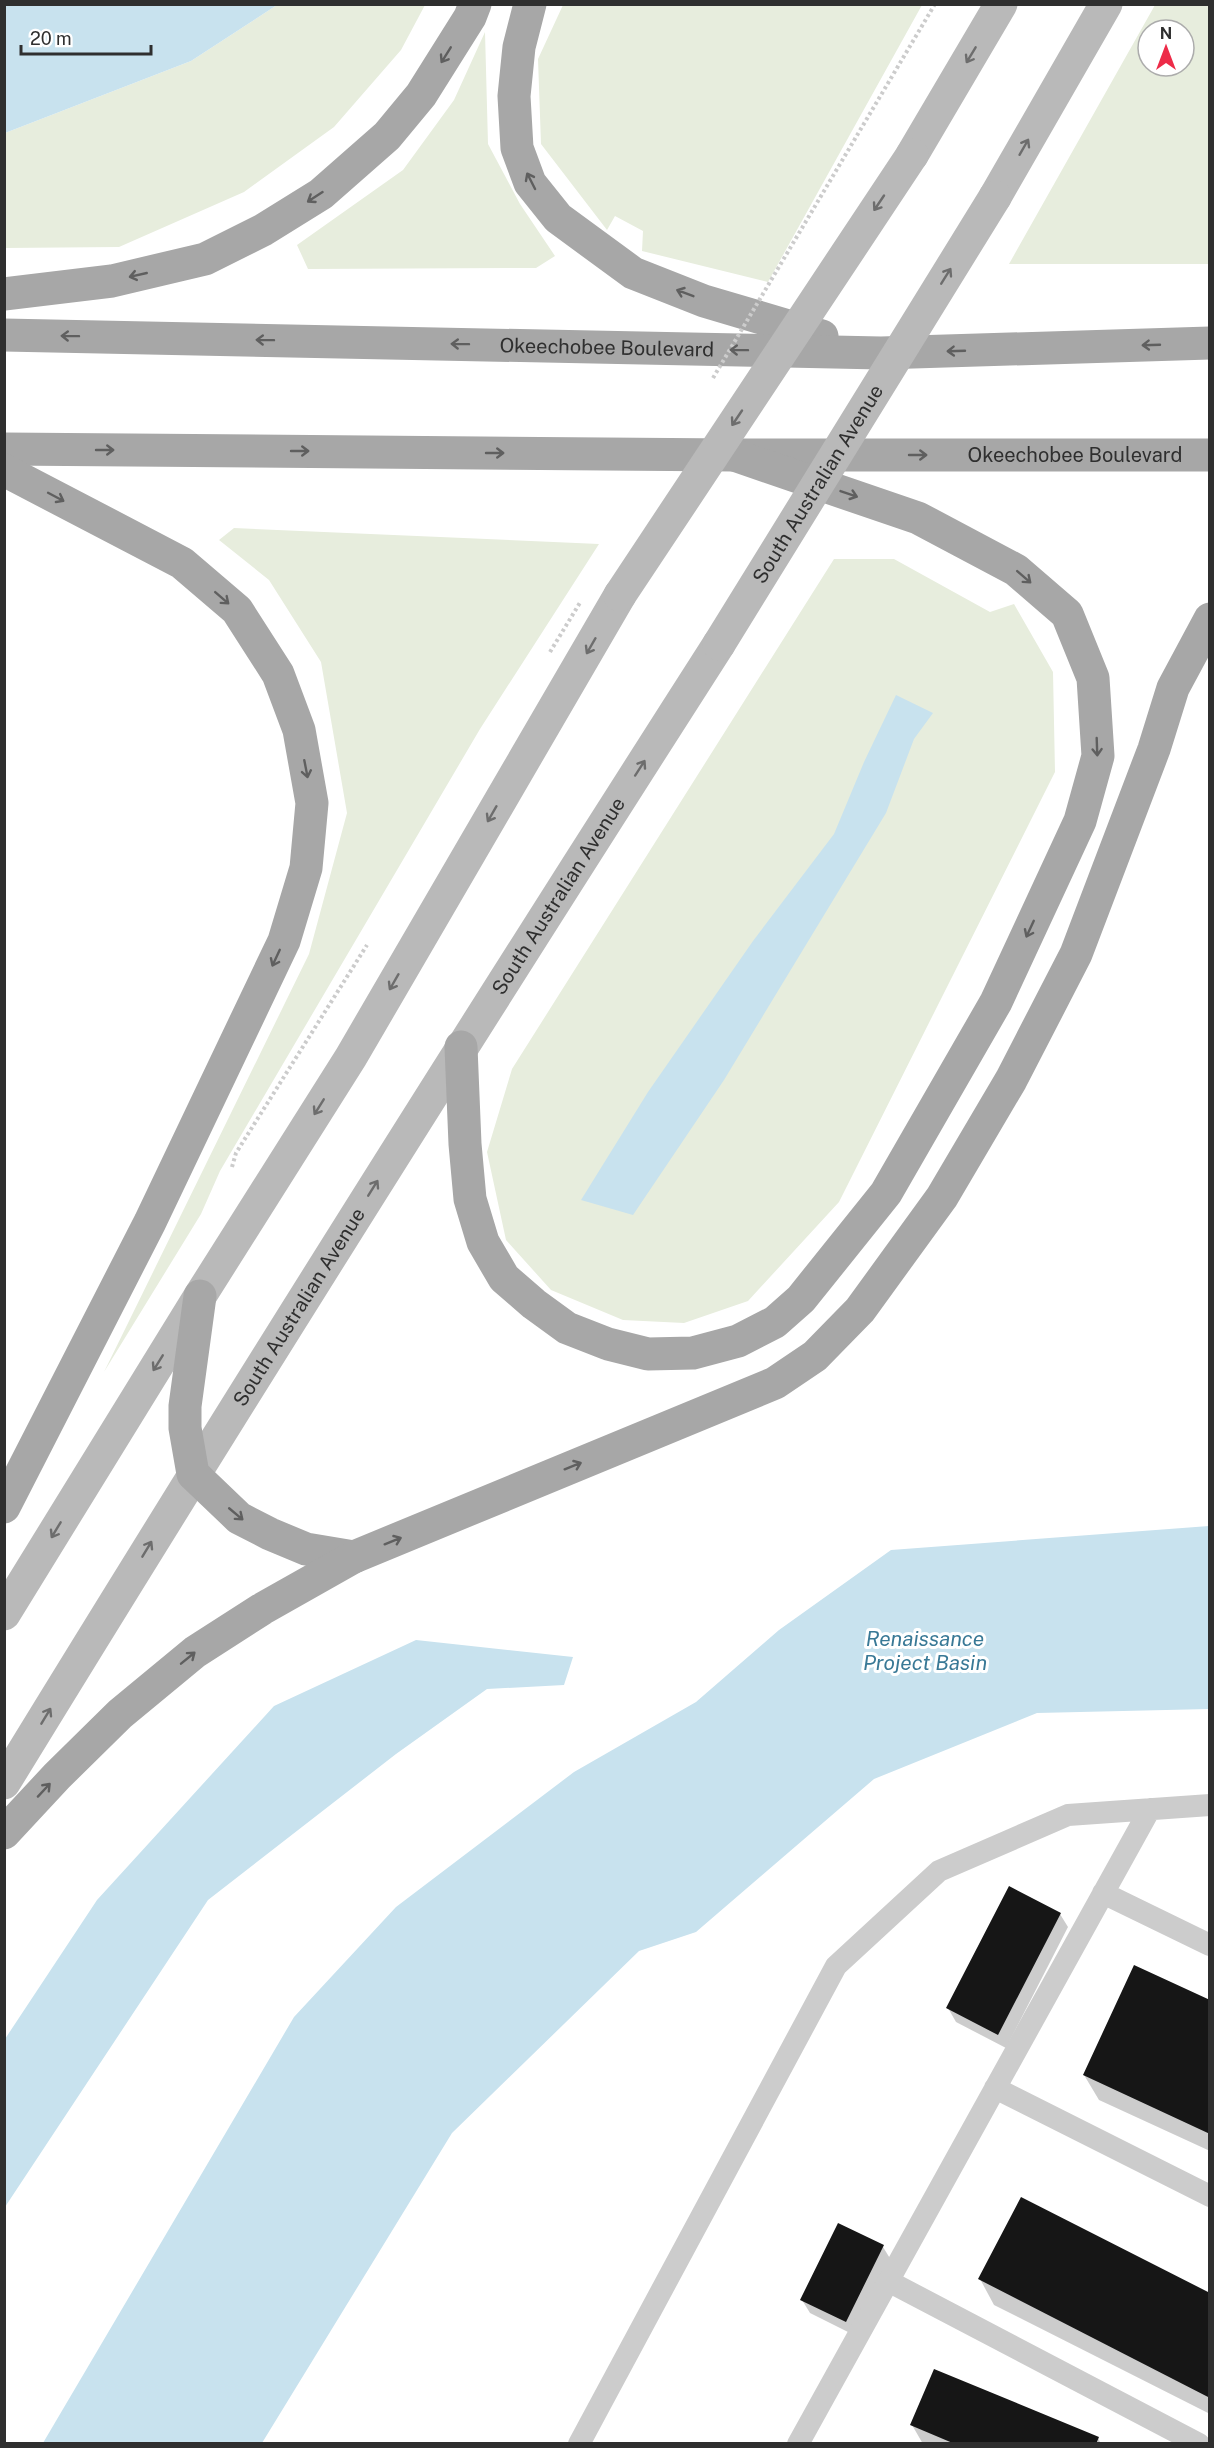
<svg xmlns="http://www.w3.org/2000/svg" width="1214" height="2448" viewBox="0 0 1214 2448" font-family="'Public Sans',sans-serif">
	<rect width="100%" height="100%" fill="#fff"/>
	<path fill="#e7eddd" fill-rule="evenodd" d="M277 5H425L401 50 334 127 244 192 119 247 5 248V133L191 61Z
		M563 5V4L922 5 768 282 642 251 643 231 615 216 607 230 541 144 538 59Z
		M1155 5H1209V264H1009ZM1148 30H1184V66H1148Z
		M485 32 488 144 520 204 555 256 536 268 308 269 297 245 403 170 454 100Z
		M234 528 599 544 480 729 220 1171 201 1214 104 1372 309 954 347 813 321 662 269 580 219 540Z
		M834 559H894L990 612 1014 604 1053 672 1055 772 839 1202 748 1301 684 1323 623 1320 551 1290 506 1240 487 1152 512 1069Z"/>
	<path fill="#c8e2ee" d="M5 4H277V5L191 61 5 133Z
		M896 695 933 713 914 739 886 813 724 1080 633 1215 581 1200 648 1092 753 941 834 834 864 762Z
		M1209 1526V1709L1037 1713 874 1779 696 1932 639 1951 452 2133 262 2443H43L294 2017 396 1907 574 1772 696 1702 779 1630 891 1550Z
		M416 1640 573 1657 564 1685 487 1689 396 1754 208 1900 5 2207V2039L97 1900 274 1706Z"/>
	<path fill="#0003" d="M1060 1914 1068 1927 1006 2048 956 2022 948 2008Z
		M1210 2001V2151L1099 2100 1084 2075Z
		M838 2225 883 2247 891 2260 854 2335 810 2313 802 2300Z
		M980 2279 1210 2295V2414L994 2305Z
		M912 2425 1098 2438 1101 2444H923Z"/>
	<path fill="#161616" d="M1009 1886 1061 1913 998 2035 946 2008Z
		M1134 1965 1210 2000V2134L1083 2075Z
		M1021 2197 1210 2293V2398L978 2279Z
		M838 2223 884 2245 846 2322 800 2300Z
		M934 2369 1099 2437 1096 2444H955L910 2425Z"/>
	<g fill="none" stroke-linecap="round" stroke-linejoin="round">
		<path stroke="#ccc" stroke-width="4" stroke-dasharray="3 3" stroke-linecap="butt" d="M232 1167 236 1153 367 945"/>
		<path stroke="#ccc" stroke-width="22" d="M1103 1893 1210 1945
			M995 2088 1210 2196
			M888 2281 1199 2444
			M579 2444 836 1966 939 1871 1068 1815 1210 1805
			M798 2444 1150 1809"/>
		<g stroke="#b9b9b9" stroke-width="33">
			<path d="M912 155 1001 4"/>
			<path d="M995 197 1106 4"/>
			<path d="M4 1614 200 1296 351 1057 620 595"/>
			<path id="s1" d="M4 1783C238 1401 477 1022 719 644"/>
		</g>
		<g stroke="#a7a7a7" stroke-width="33">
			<path d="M530 4 519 47 514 96 517 148 530 183 558 218 633 273 704 301 822 336"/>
			<path d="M4 294 112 281 205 259 263 230 321 194 387 136 421 95 470 17 475 4"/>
			<path id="s2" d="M4 335 881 353 1210 343"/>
			<path id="s3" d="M4 449 734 455H1210"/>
			<path d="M4 470 182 563 237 610 278 674 299 730 312 803 306 868 284 941 150 1222 4 1507"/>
			<path d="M461 1047 465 1144 470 1199 483 1242 504 1278 534 1304 567 1328 608 1344 648 1354 693 1353 738 1341 775 1322 801 1299 886 1193 996 1002 1080 821 1098 756 1093 678 1067 614 1016 570 918 518 734 455"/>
			<path d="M200 1296 185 1406V1428L193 1474 239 1518 270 1534 306 1549 354 1557"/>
			<path d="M4 1833 57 1776 120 1714 195 1652 262 1609 354 1557 775 1383 815 1356 860 1310 942 1197 1011 1080 1076 954 1154 749 1173 688 1210 619"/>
		</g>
		<path stroke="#ccc" stroke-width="4" stroke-dasharray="3 3" stroke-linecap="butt" d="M713 378 935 4
			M550 652 581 601"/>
		<g stroke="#b9b9b9" stroke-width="33">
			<path d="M620 595 912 155"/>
			<path id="s4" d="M719 644 995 197"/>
		</g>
	</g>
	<defs><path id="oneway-shaft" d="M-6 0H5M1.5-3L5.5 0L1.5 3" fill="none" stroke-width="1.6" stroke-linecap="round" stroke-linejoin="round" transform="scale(1.5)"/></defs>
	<g stroke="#5f5f5f">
		<use href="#oneway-shaft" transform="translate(446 55) rotate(122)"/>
		<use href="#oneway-shaft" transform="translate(531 181) rotate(-117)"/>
		<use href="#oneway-shaft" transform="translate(315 197) rotate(147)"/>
		<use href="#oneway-shaft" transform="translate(138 275) rotate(167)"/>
		<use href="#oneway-shaft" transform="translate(685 293) rotate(-159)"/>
		<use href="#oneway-shaft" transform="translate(70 336) rotate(-179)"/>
		<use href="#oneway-shaft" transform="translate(265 340) rotate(-179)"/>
		<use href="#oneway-shaft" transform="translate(460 344) rotate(-179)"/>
		<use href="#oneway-shaft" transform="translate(1151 345) rotate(178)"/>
		<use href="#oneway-shaft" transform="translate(739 350) rotate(-179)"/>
		<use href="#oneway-shaft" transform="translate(956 351) rotate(178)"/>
		<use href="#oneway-shaft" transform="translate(105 450)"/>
		<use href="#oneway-shaft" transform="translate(300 451)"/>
		<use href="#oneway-shaft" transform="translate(495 453)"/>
		<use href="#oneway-shaft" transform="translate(918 455)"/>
		<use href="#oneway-shaft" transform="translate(849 494) rotate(19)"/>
		<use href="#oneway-shaft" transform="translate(56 497) rotate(28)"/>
		<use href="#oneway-shaft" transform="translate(1024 577) rotate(41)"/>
		<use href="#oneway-shaft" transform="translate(222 598) rotate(41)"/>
		<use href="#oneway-shaft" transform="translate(1097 747) rotate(88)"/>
		<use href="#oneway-shaft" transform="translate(306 769) rotate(79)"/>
		<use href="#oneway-shaft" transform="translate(1030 929) rotate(115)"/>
		<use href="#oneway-shaft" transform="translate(276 958) rotate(115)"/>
		<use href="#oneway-shaft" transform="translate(573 1466) rotate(-22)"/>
		<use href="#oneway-shaft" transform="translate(236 1514) rotate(40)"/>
		<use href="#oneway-shaft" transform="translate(393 1541) rotate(-22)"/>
		<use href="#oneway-shaft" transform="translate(188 1658) rotate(-39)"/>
		<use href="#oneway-shaft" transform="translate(44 1790) rotate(-47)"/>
	</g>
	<g stroke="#6d6d6d">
		<use href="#oneway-shaft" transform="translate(971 55) rotate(121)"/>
		<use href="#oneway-shaft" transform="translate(1024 147) rotate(-60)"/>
		<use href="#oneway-shaft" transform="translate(879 203) rotate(124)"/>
		<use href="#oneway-shaft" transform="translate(946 276) rotate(-58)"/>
		<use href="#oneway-shaft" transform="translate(737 418) rotate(124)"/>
		<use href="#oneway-shaft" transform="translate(591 646) rotate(120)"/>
		<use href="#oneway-shaft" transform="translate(640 768) rotate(-57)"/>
		<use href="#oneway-shaft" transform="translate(492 814) rotate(120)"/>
		<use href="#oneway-shaft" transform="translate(394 982) rotate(120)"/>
		<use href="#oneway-shaft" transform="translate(319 1107) rotate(122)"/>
		<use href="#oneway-shaft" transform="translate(373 1188) rotate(-58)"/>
		<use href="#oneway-shaft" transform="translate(158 1363) rotate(122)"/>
		<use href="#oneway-shaft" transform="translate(56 1530) rotate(121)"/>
		<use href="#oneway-shaft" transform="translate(147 1549) rotate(-59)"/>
		<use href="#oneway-shaft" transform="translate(46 1716) rotate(-59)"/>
	</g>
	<g text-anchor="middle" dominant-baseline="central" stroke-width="6" stroke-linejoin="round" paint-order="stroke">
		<g font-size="20" fill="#2f2f2f" stroke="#fff">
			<text stroke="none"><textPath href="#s2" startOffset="603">Okeechobee Boulevard</textPath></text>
			<text stroke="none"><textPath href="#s3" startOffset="1071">Okeechobee Boulevard</textPath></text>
			<text stroke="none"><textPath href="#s4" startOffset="188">South Australian Avenue</textPath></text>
			<text stroke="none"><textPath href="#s1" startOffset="1046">South Australian Avenue</textPath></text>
			<text stroke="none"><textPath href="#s1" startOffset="560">South Australian Avenue</textPath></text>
		</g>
		<g font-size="21" font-style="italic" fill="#397996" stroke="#fff">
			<text x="925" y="1638">Renaissance<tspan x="925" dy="24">Project Basin</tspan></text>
		</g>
	</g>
	<rect width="1214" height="2448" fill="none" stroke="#2f2f2f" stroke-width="12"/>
	<g transform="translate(1166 48)"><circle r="28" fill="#ffffff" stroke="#acacac" stroke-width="1.5"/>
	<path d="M0-4.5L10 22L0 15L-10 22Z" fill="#ed2b48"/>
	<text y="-9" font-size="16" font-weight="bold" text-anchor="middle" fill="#2f2f2f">N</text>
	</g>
	<path d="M21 45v9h130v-9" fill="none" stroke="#2f2f2f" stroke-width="3"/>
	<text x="30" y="45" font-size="18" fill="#2f2f2f" stroke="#ffffff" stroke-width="4.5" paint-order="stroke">20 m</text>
</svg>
